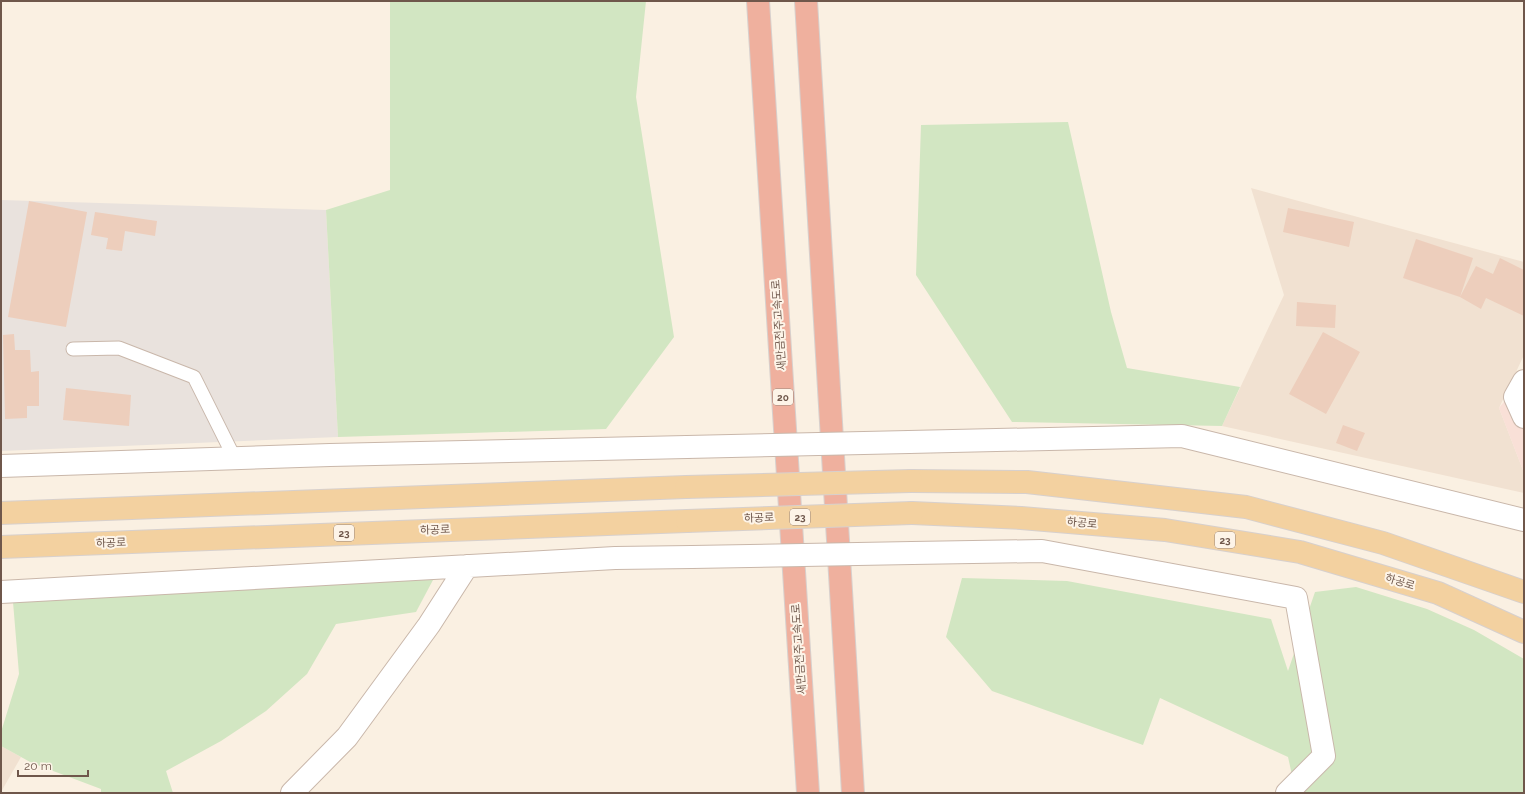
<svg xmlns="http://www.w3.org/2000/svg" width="1525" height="794" viewBox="0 0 1525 794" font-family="Raleway,'Noto Sans KR',sans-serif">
	<rect width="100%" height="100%" fill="#faf0e2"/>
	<path fill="#f1e1d1" d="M1251 188 1524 262V355L1499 408 1524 473V493L1222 426 1284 295Z
		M1 746 21 757 1 792Z"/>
	<path fill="#f9e0d7" d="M1524 377V473L1499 408Z"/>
	<path fill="#e9e2dd" d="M1 200 326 210 338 437 1 451Z"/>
	<path fill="#d2e6c2" d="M390 1H646L636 97 674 337 606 429 338 437 326 210 390 190Z
		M1068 122 1111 312 1127 368 1240 387 1222 426 1012 422 916 275 921 125Z
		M962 578 1067 581 1271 619 1288 671 1315 592 1356 587 1427 609 1474 630 1524 659V793H1296L1288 757 1160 698 1143 745 992 691 946 637Z
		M433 580 416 612 336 624 307 674 266 711 221 741 166 771 173 793H101V789L32 763 1 746V732L19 674 13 602 302 582Z"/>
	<path fill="#edcebc" d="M29 201 87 212 66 327 8 317Z
		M1288 208 1354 222 1349 247 1283 232Z
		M95 212 157 221 155 236 125 231 122 251 106 249 108 238 91 235Z
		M1416 239 1473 258 1460 297 1403 278Z
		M1500 258 1524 270V316L1486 298 1481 309 1460 297 1476 266 1493 274Z
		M1297 302 1336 305 1335 328 1296 326Z
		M1323 332 1360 352 1326 414 1289 394Z
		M14 334 15 350H30L31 372 39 371V406H27V418L5 419 3 335Z
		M66 388 131 395 129 426 63 420Z
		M1343 425 1365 433 1357 451 1336 443Z"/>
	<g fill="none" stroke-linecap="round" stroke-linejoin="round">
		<g stroke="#c9b7aa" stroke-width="15">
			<path id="lane" d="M73 349 119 348 194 377 235 459"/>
		</g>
		<g stroke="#c9b7aa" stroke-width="24">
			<path id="street" d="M1524 381 1515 397 1524 417
				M909 442 1182 436 1524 520
				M1 466 330 455 687 447
				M912 553 1042 551 1296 598 1324 756 1287 793
				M1 592 615 558 692 557
				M292 793 347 737 429 625 467 566"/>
		</g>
		<g stroke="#d7d0cd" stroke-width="24">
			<path id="primary" d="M911 481 1027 482 1246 507 1383 543 1524 592
				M1 513 686 487
				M912 513 1021 518 1165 530 1300 552 1438 593 1524 632
				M1 547 687 521"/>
		</g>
		<g stroke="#d7d0cd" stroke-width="24">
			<path id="highway" d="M758 1 808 793
				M806 1 853 793"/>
		</g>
		<use href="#lane" stroke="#fff" stroke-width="13"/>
		<use href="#street" stroke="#fff" stroke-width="22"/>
		<use href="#primary" stroke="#f3d1a0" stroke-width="22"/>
		<use href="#highway" stroke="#efb09e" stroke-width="22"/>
		<g stroke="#c9b7aa" stroke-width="24" stroke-linecap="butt">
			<path id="street-bridge" d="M687 447 909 442
				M692 557 912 553"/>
		</g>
		<g stroke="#d7d0cd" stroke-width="24" stroke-linecap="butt">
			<path id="primary-bridge" d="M686 487 911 481
				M687 521 912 513"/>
		</g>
		<use href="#street-bridge" stroke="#fff" stroke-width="22"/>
		<use href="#primary-bridge" stroke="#f3d1a0" stroke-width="22"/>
	</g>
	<g text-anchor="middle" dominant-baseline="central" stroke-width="4" stroke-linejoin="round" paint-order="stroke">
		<g fill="#fdf4e8" stroke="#9a867a" stroke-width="1">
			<rect x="773" y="389" width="20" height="16" rx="3"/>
			<rect x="790" y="509" width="20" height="16" rx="3"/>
			<rect x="334" y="525" width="20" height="16" rx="3"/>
			<rect x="1215" y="532" width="20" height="16" rx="3"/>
		</g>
		<g font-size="10" font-weight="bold" fill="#6f574b">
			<text x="783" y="397">20</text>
			<text x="800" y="517">23</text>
			<text x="344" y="533">23</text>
			<text x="1225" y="540">23</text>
		</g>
		<g font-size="11" fill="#6f574b" stroke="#fdf4e8">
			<text transform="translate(779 325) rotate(-94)">새만금전주고속도로</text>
			<text transform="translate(759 518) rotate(-2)">하공로</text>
			<text transform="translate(1082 523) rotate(5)">하공로</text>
			<text transform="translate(435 530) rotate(-2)">하공로</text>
			<text transform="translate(111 543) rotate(-2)">하공로</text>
			<text transform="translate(1400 582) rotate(17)">하공로</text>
			<text transform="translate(799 649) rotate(-94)">새만금전주고속도로</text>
		</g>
	</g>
	<rect width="1525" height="794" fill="none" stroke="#6f574b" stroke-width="4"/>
	<path d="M18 770v6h70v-6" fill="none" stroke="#6f574b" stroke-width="2"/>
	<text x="24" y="770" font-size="12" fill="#6f574b" stroke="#fdf4e8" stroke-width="3" paint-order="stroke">20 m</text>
</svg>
